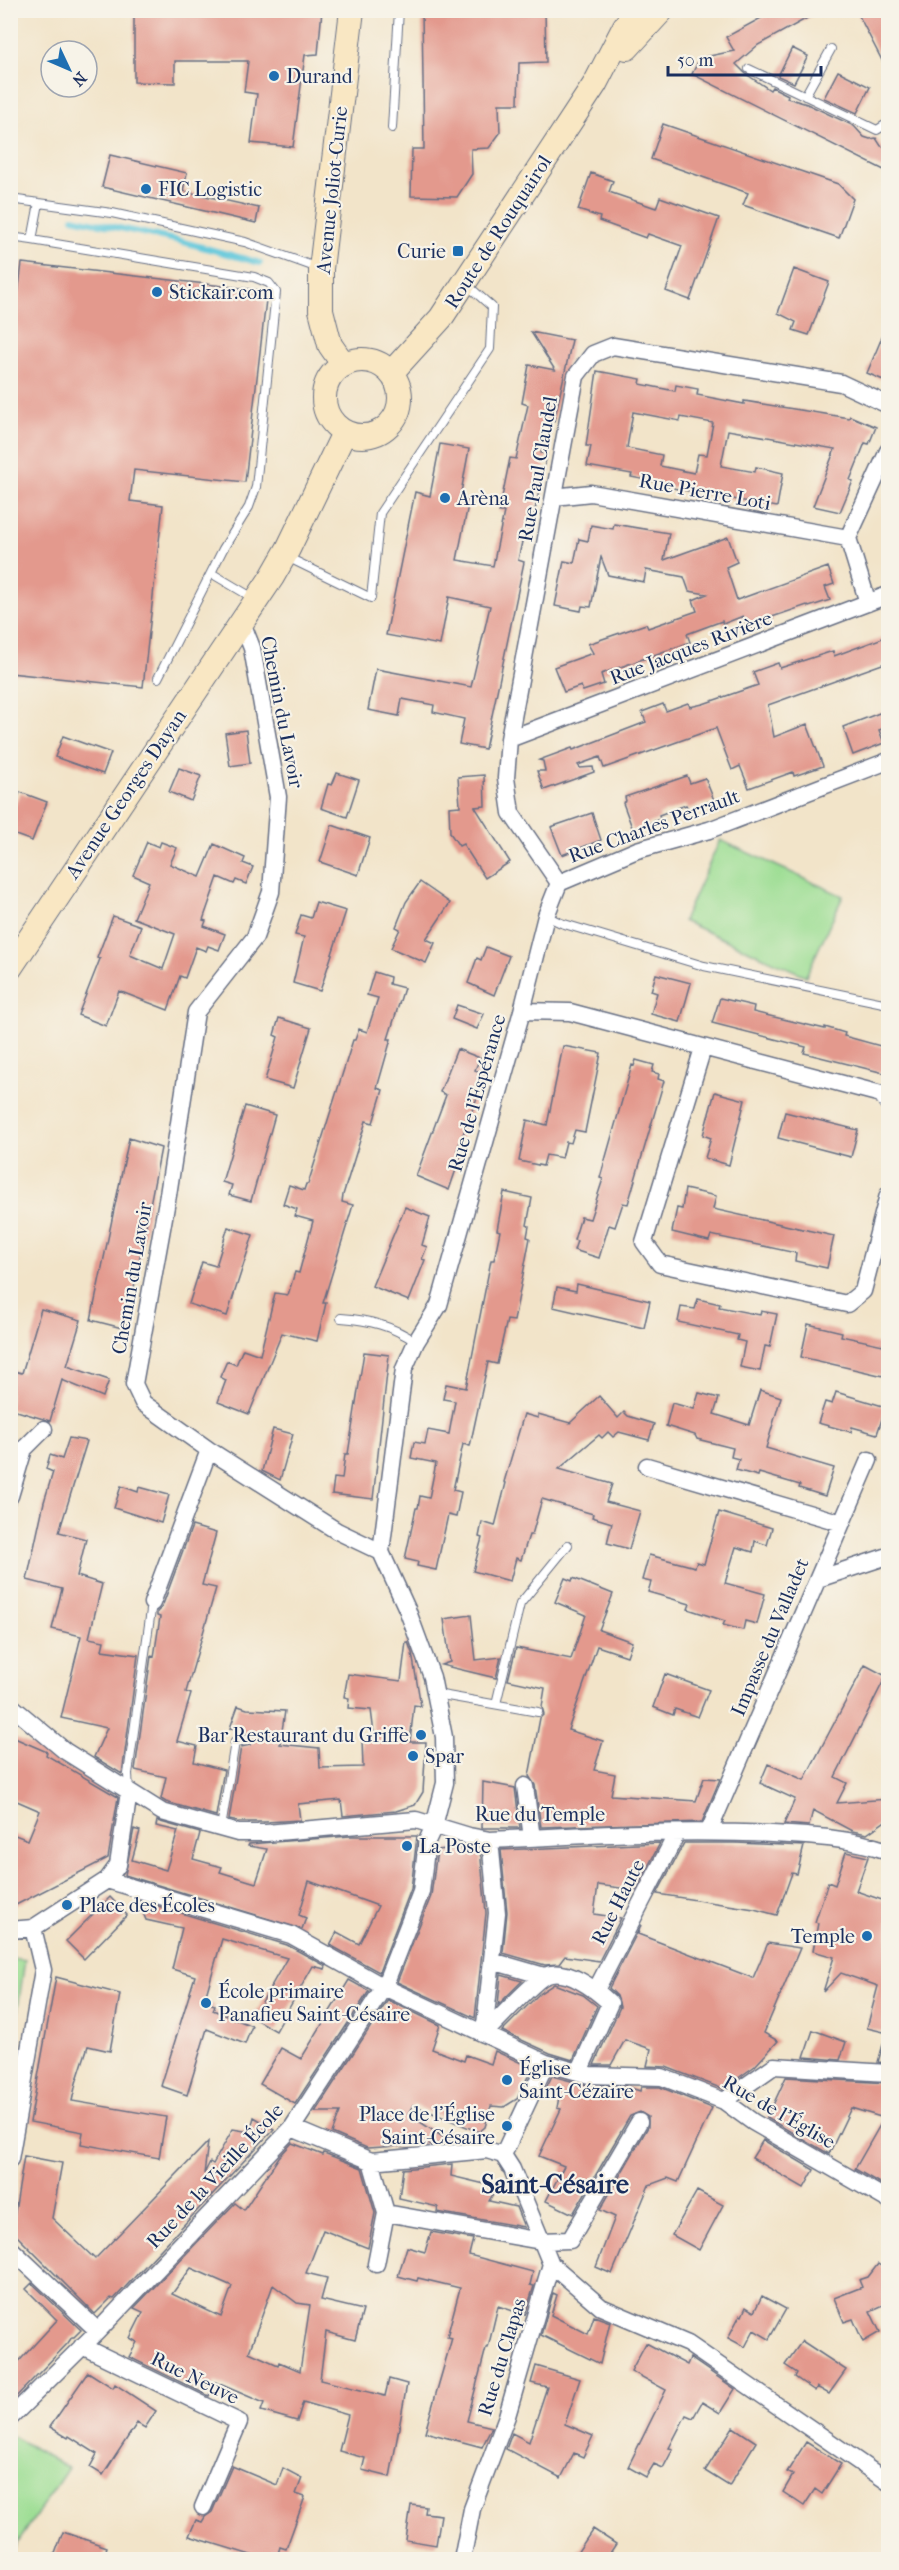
<svg xmlns="http://www.w3.org/2000/svg" width="899" height="2570" viewBox="0 0 899 2570" font-family="'IM FELL French Canon',serif">
	<rect width="100%" height="100%" fill="#f7f3e8"/>
	<filter id="ink" filterUnits="userSpaceOnUse"><feTurbulence type="fractalNoise" baseFrequency=".0167" numOctaves="2"/><feDisplacementMap in="SourceGraphic" scale="12" xChannelSelector="R" yChannelSelector="G"/><feConvolveMatrix kernelMatrix="1 2 1 2 8 2 1 2 1" color-interpolation-filters="sRGB"/></filter>
	<filter id="wash" filterUnits="userSpaceOnUse"><feTurbulence type="fractalNoise" baseFrequency=".008" numOctaves="4" result="noise"/><feDisplacementMap in="SourceGraphic" scale="24" xChannelSelector="R" yChannelSelector="G"/><feGaussianBlur stdDeviation="1.35" result="paint"/><feColorMatrix in="noise" values="0 0 0 0 0 0 0 0 0 0 0 0 0 0 0 0 0 1.4 0 .05"/><feComposite in="paint" operator="in"/></filter>
	<g filter="url(#wash)">
		<rect width="100%" height="100%" fill="#f2e4c9"/>
		<path fill="#9ede94" stroke="#5c8679" stroke-width="1.5" d="M720 840 843 896 806 976 683 921Z
			M11 1958 25 1960 11 2055 10 1958Z
			M13 2436 68 2468 11 2553 10 2439Z"/>
		<g fill="none" stroke-linecap="round" stroke-linejoin="round">
			<path stroke="#5fc7db" stroke-width="6" d="M73 218 180 241 260 263"/>
		</g>
		<g id="blocks">
			<path fill="#e3998d" fill-rule="evenodd" d="M134 10H322L318 54 305 55 293 147 251 143 257 94 244 92 248 61H175V83L134 82Z
				M422 10H545L546 62 519 63 518 104H499L500 133 489 148 471 149 472 174 457 197 411 196 412 149H424Z
				M776 10H822L758 45 736 64 746 74 770 90 772 87 788 95 787 98 807 104 854 126 864 137 870 139 876 138 881 146 888 149V172L692 74 700 58 734 51 726 37Z
				M856 10H882L888 23V72Z
				M792 48 808 56 794 83 778 76Z
				M838 71 870 87 857 113 824 98Z
				M663 124 838 184 853 199 839 238 743 205 748 193 651 159Z
				M110 155 187 173 183 191 259 208 256 223 102 187Z
				M591 173 613 181 609 192 656 208 660 197 719 218 690 300 666 291 682 246 648 234 646 238 599 221 600 217 578 210Z
				M22 263 267 291 245 482 134 470 130 501 163 505 143 687 10 673V359Z
				M794 269 829 282 809 335 793 330 796 322 778 313Z
				M888 323V382L867 373Z
				M531 332 572 340 554 421 547 420 541 453 547 454 531 529 525 528 518 560 524 562 485 749 459 744 464 719 433 712 434 705 402 699 399 716 368 710 376 669 471 687 490 606 449 597 440 645 386 635 415 492 430 496 440 444 469 449 460 498 469 500 457 560 493 566 504 512H499L510 458 516 459 528 405 522 403 529 365 555 370Z
				M597 371 641 379 640 384 675 391 676 385 698 389 697 395 744 404V401L849 418 850 416 876 427 869 444 865 443 850 480 853 481 840 512 813 506 835 449 728 430 721 466 755 472 756 467 783 473 777 507 656 485 657 482 631 477 632 474 587 466 591 446H586ZM633 412 680 421 681 417 713 423 707 455 698 454 694 473 660 466 662 455 627 448Z
				M614 524 669 533 664 560 728 537 737 562 726 567 737 600 828 567 834 584 825 587 830 600 809 607 807 605 772 617 773 621 749 630 743 616 723 624 722 621 687 634 690 642 601 674 604 684 583 691 581 686 564 692 554 667 593 653 588 644 646 624 648 628 697 611 693 600 707 594 689 591 684 577 646 570 644 582 608 575 601 557 591 607 582 606 581 611 555 606 564 561 574 563 579 539 588 541 591 525 613 529Z
				M888 636V662L768 705 774 737 807 724 823 766 794 776 793 772 749 788 740 766 732 770 716 728 604 768 600 757 578 765 580 768 593 767 594 772 544 790 537 771H545L543 761 539 760 572 748 573 750 646 722 642 712 663 704 666 711 688 703 690 707 703 704 758 685 753 672 778 663 780 668 833 651 834 656Z
				M882 712 888 727 879 730 884 743 853 755 843 727Z
				M246 730 250 763 230 766 225 733Z
				M63 736 111 753 103 774 55 757Z
				M179 768 201 776 191 801 169 792Z
				M337 773 359 780 347 817 321 808 328 784 332 785Z
				M484 775 485 806 475 807 510 862 485 878 463 844 459 846 450 833 449 807 460 806 458 777Z
				M687 776 690 783 705 778 714 800 688 809 686 805 659 815 660 819 633 830 623 803 626 801 625 797Z
				M20 792 47 802 32 841 10 833V816Z
				M592 813 601 840 562 855 551 827Z
				M332 825 370 838 358 875 320 862Z
				M147 842 159 847 161 842 177 848 170 864 200 877 214 844 245 858 243 863 253 867 246 884 236 880 234 884 218 877 203 920 206 921 204 926 225 934 219 950 208 946 206 951 196 947 185 978 180 976 168 1010 119 991 106 1026 78 1015 100 959 97 958 113 916 141 926 130 955 163 969 175 934 134 918 149 882 133 875Z
				M420 882 450 903 426 939 435 943 426 963 391 948 400 929 396 927 406 902Z
				M316 902 346 911 320 991 293 983 304 937 295 935 301 915 311 918Z
				M486 947 509 956 494 995 468 983 477 958 481 960Z
				M374 972 390 977 389 984 404 988 388 1039H391L377 1088 383 1090 373 1123 366 1121 343 1195 342 1202 353 1205 323 1303H326L317 1341 282 1333 249 1414 218 1402 226 1380 220 1377 227 1361 236 1365 243 1349 260 1355 275 1293 288 1295 295 1272 299 1273 313 1221 295 1216 297 1209 283 1204 289 1185 304 1190 306 1184H308L353 1040H355L359 1029 367 1032 378 998 367 995Z
				M656 974 691 983 680 1022 651 1014 657 993 651 991Z
				M720 998 754 1006 753 1012 825 1029V1027L845 1033 844 1036 888 1048V1074L804 1053 806 1047 712 1023Z
				M457 1005 484 1014 477 1029 452 1019Z
				M279 1018 311 1028 293 1088 265 1080 278 1037 274 1035Z
				M563 1046 601 1053 585 1132 575 1130 571 1143 566 1142 562 1158 546 1155 543 1166 519 1161 527 1120 547 1125Z
				M457 1049 480 1058 475 1070 486 1074 457 1150 462 1152 449 1190 416 1176 446 1095 440 1092Z
				M636 1060 654 1065 652 1072 659 1074 658 1079 664 1081 628 1204 623 1203 615 1227 609 1225 599 1258 574 1250 577 1241 574 1240 581 1217 590 1219 603 1179 600 1178 632 1065 634 1066Z
				M715 1092 745 1100 729 1165 705 1158 711 1138 703 1135Z
				M245 1106 275 1115 251 1201 229 1195 232 1185 222 1182Z
				M785 1112 858 1130 851 1157 778 1138Z
				M129 1138 161 1148 126 1329 91 1320Z
				M685 1189 716 1196 713 1209 834 1236 827 1268 795 1261 796 1253 711 1235 709 1241 672 1232 677 1208 682 1209Z
				M504 1192 532 1198 527 1225 529 1226 527 1237 530 1238 514 1321 507 1320 497 1364 488 1362 470 1446 463 1444 453 1490 461 1492 456 1517 448 1515 436 1570 417 1566 418 1562 405 1559 416 1508H418L420 1496 429 1498 436 1463 411 1458 414 1442 425 1444 428 1430 449 1434 455 1401 443 1399 446 1384 466 1388 491 1260H494L500 1231 497 1230Z
				M405 1207 430 1217 422 1245 427 1247 422 1259 425 1260 409 1301 372 1286Z
				M228 1227 253 1235 227 1316 189 1304 202 1262 216 1266Z
				M577 1284 650 1301 644 1328 553 1307 557 1287 576 1291Z
				M698 1299 720 1304 719 1307 760 1315 761 1311 777 1314 770 1347 765 1346 760 1371 740 1367 745 1342 737 1340 738 1335 678 1322 681 1307 695 1309Z
				M41 1309 81 1320 67 1366 109 1380 103 1397 62 1380 50 1421 10 1409V1370L22 1373Z
				M808 1324 842 1332 841 1336 888 1346V1377L801 1357Z
				M364 1352 389 1355 373 1499 332 1494 334 1478 342 1479 345 1454H348Z
				M760 1390 781 1397 766 1448 834 1468 825 1496 799 1488 800 1485 759 1473 758 1476 736 1470 739 1459 731 1457 733 1448 697 1439 695 1435 666 1426 672 1403 694 1409 699 1393 719 1398 714 1414 749 1425Z
				M836 1392 886 1407 877 1434 852 1427 851 1432 818 1423 825 1402 832 1404Z
				M599 1396 618 1418 624 1412 628 1416 654 1424 649 1440 619 1432 613 1437 608 1432 602 1438 599 1435 559 1469 612 1484 606 1502 640 1511 629 1549 607 1543 612 1523 592 1517 593 1514 542 1499 532 1535H529L521 1560 516 1558 510 1581 473 1571 482 1538 479 1537 482 1522 495 1526 506 1483 504 1482 524 1414 538 1418V1414L570 1423Z
				M273 1429 293 1434 280 1480 262 1471Z
				M69 1438 87 1441 59 1532 86 1539 77 1576 102 1584 89 1638 104 1641 102 1650 138 1655 122 1774 94 1757 107 1728 61 1718 81 1636 52 1629 62 1589 27 1580 44 1502 53 1472 46 1469 50 1455 62 1459Z
				M121 1486 138 1492 139 1487 169 1495 161 1523 114 1508Z
				M719 1512 772 1528 767 1545 755 1541 753 1552 736 1547 725 1583 765 1594 757 1624 745 1621 743 1630 723 1625 725 1621 688 1609 690 1604 648 1592 651 1582 642 1580 649 1555 695 1567 697 1562 704 1564Z
				M192 1526 216 1533 202 1585 216 1588 186 1692 191 1694 177 1741 197 1746 194 1762 224 1770 216 1816 166 1802 161 1799 166 1777 135 1770 151 1656 154 1657 160 1617 157 1616V1612L162 1607Z
				M565 1578 572 1581 573 1578 613 1594 599 1630 632 1642 627 1656 597 1646 568 1730 603 1741 594 1770 615 1774 611 1795 696 1801 704 1778 720 1779 702 1822 541 1827 535 1785 529 1776 540 1718 544 1714 542 1707 545 1688 508 1680 516 1648 571 1659 586 1615 555 1602Z
				M471 1615 476 1660 501 1657 496 1678 441 1665 450 1662 444 1619Z
				M406 1642H408L412 1653 421 1706 414 1705 410 1742H426L423 1792 415 1805 396 1811 343 1816 341 1800 298 1804 300 1820 266 1822H239L229 1820 241 1747 250 1745 252 1739 248 1734 238 1735 239 1729 230 1728 238 1706 247 1709 285 1711 280 1744 319 1748 320 1768 363 1767 362 1740 375 1741 371 1710 348 1708 349 1698 344 1697 348 1674 401 1681Z
				M865 1665 886 1676 835 1777 847 1783 837 1803 888 1799V1819L867 1834 852 1831 813 1810 809 1826 784 1824 795 1799 760 1783 768 1764 804 1780Z
				M665 1674 709 1690 698 1717 675 1709 673 1715 653 1707Z
				M10 1736 47 1752 46 1755 118 1797 108 1858 10 1908V1833L28 1840 40 1811 10 1798Z
				M483 1782 515 1788 520 1828H482Z
				M157 1821 200 1833 193 1859 222 1867 220 1872 256 1883 267 1849 248 1846 249 1844 350 1836H417L411 1889 379 1972 330 1945 337 1932 359 1944 378 1906 309 1881 299 1915 306 1918 302 1929 125 1875 134 1829 140 1831 132 1860 166 1870 178 1831 156 1826Z
				M660 1843 636 1890 598 1885 594 1914 621 1918 599 1961 565 1956 559 1964 545 1965 503 1953 507 1912 501 1850Z
				M684 1843H736L804 1846 797 1874 792 1873 777 1915 754 1909 657 1894Z
				M470 1847 480 1849 486 1913 475 2018 397 1982 431 1896 437 1850Z
				M846 1852 868 1857 856 1891 888 1902V2033L867 2028 878 1986 841 1973 823 1992 834 1957 813 1951 818 1923 815 1922 828 1882 835 1885Z
				M110 1897 127 1915 84 1959 66 1941Z
				M138 1900 287 1945 326 1966 325 1969 313 1966 276 2031 253 2018 287 1958 222 1939 204 2002 215 2005 213 2010 252 2026 245 2044 207 2029 187 2095 161 2086 195 1976 172 1969 182 1928 146 1920Z
				M641 1925 638 1934 753 1978 768 1943 800 1948 764 2033 778 2041 755 2066 723 2089 666 2067 647 2066 651 2049 625 2040 611 2065H594L620 2007 617 1996 609 1988Z
				M501 1975 522 1981 498 2005Z
				M56 1977 120 1994 110 2051 88 2046 76 2083 72 2101 166 2117 159 2158 81 2144 83 2132 30 2122Z
				M349 1980 369 1991 295 2104 260 2084 281 2048 301 2059Z
				M554 1984 583 1995 597 2006 573 2060 550 2053 502 2031 540 1993Z
				M388 2000 440 2025 432 2049 464 2061 466 2055 491 2064 495 2051 532 2068 517 2099 504 2107 491 2106 485 2127 479 2132 413 2105 408 2114 452 2143 367 2148 332 2133 340 2112H315Z
				M813 2030 846 2042 840 2060 804 2057Z
				M884 2041H888V2063L878 2062Z
				M552 2076 586 2085 625 2086 640 2091 641 2087H660L712 2108 678 2182 668 2178 649 2185 612 2274 596 2267 615 2217 600 2210 648 2127V2117L640 2112 630 2116 573 2214 546 2201 564 2166 539 2156 561 2109 557 2108 559 2097 544 2092Z
				M786 2077 888 2083V2188L855 2169 884 2118 851 2108 829 2154 767 2118Z
				M254 2117 274 2129 114 2299 111 2298 95 2314 12 2231 24 2156 62 2163 52 2218 95 2259 208 2142 204 2174 210 2162 213 2164 233 2129 250 2132Z
				M763 2140 814 2170 804 2188 752 2158Z
				M292 2143 323 2155 324 2153 362 2168 369 2192 375 2213 368 2248 323 2230 306 2273 327 2278 321 2300 363 2310 355 2340 326 2332 320 2380 385 2396 389 2379 407 2384 390 2477 362 2470 365 2458 339 2451 348 2415 303 2402 297 2421 261 2411 264 2403 215 2382 209 2396 129 2357 137 2342 130 2338 143 2312 134 2308 235 2203 244 2210 279 2157ZM191 2268 232 2286 221 2317 172 2294ZM273 2285 297 2303 310 2305 300 2371 279 2362 278 2365 249 2352Z
				M452 2164 451 2176 497 2187 489 2201 516 2207 524 2227 437 2212 438 2207 399 2198 403 2169Z
				M697 2191 723 2205 699 2250 672 2235Z
				M431 2232 473 2239 469 2255 533 2272 530 2285 534 2286 525 2315 498 2306 488 2348H486L467 2421 492 2427 482 2447 425 2432 452 2338 447 2337 460 2288 418 2278 417 2281 398 2276 407 2247 425 2252Z
				M878 2264 888 2271V2303L870 2311 880 2332 863 2342 853 2319 844 2322 834 2298 862 2287 859 2280 868 2277Z
				M32 2283 81 2330 74 2337H72L68 2343 10 2403V2371L57 2320 26 2289Z
				M553 2293 557 2295 551 2315 588 2334 594 2316 610 2322 600 2364 541 2335Z
				M762 2296 786 2309 769 2339 754 2330 745 2347 728 2338 740 2315 742 2316 746 2307 754 2312Z
				M802 2341 846 2370 829 2394 817 2387 815 2391 795 2377 797 2373 785 2365Z
				M646 2343 687 2365 690 2358 735 2389 720 2413 702 2402 693 2418 686 2415 669 2448 673 2449 663 2468 654 2464 646 2477 628 2467 666 2390 631 2371Z
				M536 2366 580 2379 565 2424 593 2436 583 2457 574 2453 561 2478 506 2449 512 2433 529 2442 547 2387 531 2383Z
				M88 2372 113 2388 115 2384 156 2411 145 2428 137 2423 103 2475 90 2467 97 2454 69 2436 68 2438 50 2427Z
				M733 2427 756 2442 729 2486 705 2471Z
				M806 2442 841 2464 822 2494 815 2489 804 2506 783 2492 793 2475 787 2472Z
				M232 2466 277 2485 283 2468 302 2478 296 2494 305 2497 286 2549 280 2547 277 2557 270 2555 268 2559H264L189 2536 196 2520 202 2522 205 2517 212 2512Z
				M411 2505 426 2507 425 2513 441 2515 436 2545 406 2540Z
				M593 2529 616 2544 606 2559H573Z
				M63 2532 107 2547 103 2559H53Z"/>
		</g>
	</g>
	<g filter="url(#ink)">
		<use href="#blocks" fill-opacity="0" stroke="#666e83" stroke-width="1.5"/>
		<g fill="none" stroke-linecap="round" stroke-linejoin="round">
			<g stroke="#666e83" stroke-width="10">
				<path id="lane" d="M749 69 877 130 888 123
					M805 96 831 49
					M392 128 399 10
					M10 199 112 213 245 242 318 268
					M39 203 32 240 254 277 269 283 276 292 256 487 249 507 223 549 158 678
					M10 237 32 240
					M287 557 371 598 380 513 490 349 492 307 466 284
					M211 573 255 599
					M546 916 561 923 704 966 888 1004
					M341 1318C369 1320 393 1326 416 1342
					M436 1694 538 1712
					M496 1704 520 1604 568 1545
					M129 1792 128 1774 152 1603
					M221 1828 235 1742 246 1740"/>
			</g>
			<g stroke="#666e83" stroke-width="19">
				<path id="street" d="M554 497 591 493 848 538
					M868 603 848 538 888 451
					M509 739 888 595
					M559 883 511 813 506 778 509 739 576 376 593 354 613 346 841 383 888 405
					M522 1011 546 916 559 883 637 850 709 830 888 761
					M703 1048 644 1242 660 1264 847 1304 863 1291 888 1195
					M647 1466 842 1523
					M10 1496 24 1449 44 1429
					M381 1552 404 1369 416 1342 439 1305 522 1011 570 1012 881 1094 888 1103
					M818 1579 888 1556
					M152 1603 209 1450
					M10 1705 65 1751 162 1812 238 1833H266L416 1820 469 1836 490 1840C584 1835 678 1829 772 1834 812 1836 850 1838 888 1851
					M525 1786 532 1838
					M709 1831 869 1460
					M107 1880 291 1935 384 1987 546 2063 589 2075 662 2077 724 2101 753 2122 888 2200
					M10 1930 33 1928 107 1880 118 1865 129 1792
					M492 1961 544 1976
					M596 1990 677 1833
					M484 2034C495 2023 535 1980 545 1976 566 1966 596 1990 610 2003L579 2072
					M484 2034 497 1913 490 1840
					M724 2101 774 2066 888 2073
					M292 2128 371 2161 487 2150 503 2155 546 2063
					M10 2159 43 1970 33 1928
					M371 2161 386 2213 376 2264
					M386 2213 541 2241 570 2240 639 2122
					M10 2248 98 2331
					M551 2264 601 2307 688 2344 888 2482
					M82 2346 239 2422 203 2507
					M10 2418 98 2331 292 2128 384 1987 421 1892 427 1841 434 1826 445 1783 444 1737 432 1677 407 1609 381 1552 337 1531 209 1450 143 1403 134 1384 168 1195 196 1012 255 937 271 892 278 797 252 648 241 620
					M462 2560 472 2509 507 2416 551 2264 512 2169 503 2155"/>
			</g>
			<g stroke="#666e83" stroke-width="26">
				<path id="secondary" d="M627 48 662 10
					M324 398a38 38 0 1 1 76 0a38 38 0 1 1-76 0Z
					M344 365 330 345 321 310V269L352 10
					M391 373 441 318 595 84 625 26 637 10
					M10 968 272 577 288 549 344 433"/>
			</g>
			<use href="#lane" stroke="#fff" stroke-width="8"/>
			<use href="#street" stroke="#fff" stroke-width="16"/>
			<use href="#secondary" stroke="#f9e7c3" stroke-width="24"/>
		</g>
	</g>
	<g fill="#1f6fb2" stroke="#f7f3e8" stroke-width="2">
		<circle cx="274" cy="76" r="6"/>
		<circle cx="146" cy="189" r="6"/>
		<rect x="452" y="245" width="12" height="12" rx="3"/>
		<circle cx="157" cy="292" r="6"/>
		<circle cx="445" cy="498" r="6"/>
		<circle cx="421" cy="1735" r="6"/>
		<circle cx="413" cy="1756" r="6"/>
		<circle cx="407" cy="1846" r="6"/>
		<circle cx="67" cy="1905" r="6"/>
		<circle cx="867" cy="1936" r="6"/>
		<circle cx="206" cy="2003" r="6"/>
		<circle cx="507" cy="2080" r="6"/>
		<circle cx="507" cy="2126" r="6"/>
	</g>
	<g text-anchor="middle" dominant-baseline="central" stroke-width="4.5" stroke-linejoin="round" paint-order="stroke">
		<g font-size="20" fill="#1b2f5e" stroke="#f7f3e8" text-anchor="start">
			<text x="286" y="76">Durand</text>
			<text x="158" y="189">FIC Logistic</text>
			<text x="446" y="251" text-anchor="end">Curie</text>
			<text x="169" y="292">Stickair.com</text>
			<text x="457" y="498">Arèna</text>
			<text x="409" y="1735" text-anchor="end">Bar Restaurant du Griffe</text>
			<text x="425" y="1756">Spar</text>
			<text x="419" y="1846">La Poste</text>
			<text x="79" y="1905">Place des Écoles</text>
			<text x="855" y="1936" text-anchor="end">Temple</text>
			<text x="218" y="1991">École primaire<tspan x="218" dy="23">Panafieu Saint-Césaire</tspan></text>
			<text x="519" y="2068">Église<tspan x="519" dy="23">Saint-Cézaire</tspan></text>
			<text x="495" y="2114" text-anchor="end">Place de l'Église<tspan x="495" dy="23">Saint-Césaire</tspan></text>
		</g>
		<g font-size="20" fill="#1b2f5e" stroke="#f7f3e8">
			<text transform="translate(332 190) rotate(-84)">Avenue Joliot-Curie</text>
			<text transform="translate(498 232) rotate(-57)">Route de Rouquairol</text>
			<text transform="translate(538 469) rotate(-80)">Rue Paul Claudel</text>
			<text transform="translate(705 492) rotate(10)">Rue Pierre Loti</text>
			<text transform="translate(691 648) rotate(-21)">Rue Jacques Rivière</text>
			<text transform="translate(282 712) rotate(79)">Chemin du Lavoir</text>
			<text transform="translate(126 794) rotate(-56)">Avenue Georges Dayan</text>
			<text transform="translate(654 826) rotate(-20)">Rue Charles Perrault</text>
			<text transform="translate(477 1093) rotate(-74)">Rue de l'Espérance</text>
			<text transform="translate(132 1278) rotate(-80)">Chemin du Lavoir</text>
			<text transform="translate(770 1637) rotate(-67)">Impasse du Valladet</text>
			<text x="540" y="1814">Rue du Temple</text>
			<text transform="translate(618 1902) rotate(-63)">Rue Haute</text>
			<text transform="translate(779 2112) rotate(30)">Rue de l'Église</text>
			<text transform="translate(215 2176) rotate(-47)">Rue de la Vieille École</text>
			<text transform="translate(502 2357) rotate(-73)">Rue du Clapas</text>
			<text transform="translate(195 2378) rotate(26)">Rue Neuve</text>
		</g>
		<g font-size="26" font-weight="bold" fill="#1b2f5e" stroke="#f7f3e8">
			<text x="555" y="2184">Saint-Césaire</text>
		</g>
	</g>
	<rect width="899" height="2570" fill="none" stroke="#f7f3e8" stroke-width="36"/>
	<g transform="translate(69 69) rotate(134)"><circle r="28" fill="#f7f3e8" stroke="#9fa5b1" stroke-width="1.5"/>
	<path d="M0-4.5L10 22L0 15L-10 22Z" fill="#1f6fb2"/>
	<text y="-9" font-size="16" font-weight="bold" text-anchor="middle" fill="#1b2f5e">N</text>
	</g>
	<path d="M668 66v9h153v-9" fill="none" stroke="#1b2f5e" stroke-width="3"/>
	<text x="677" y="66" font-size="18" fill="#1b2f5e" stroke="#f7f3e8" stroke-width="4.5" paint-order="stroke">50 m</text>
</svg>
